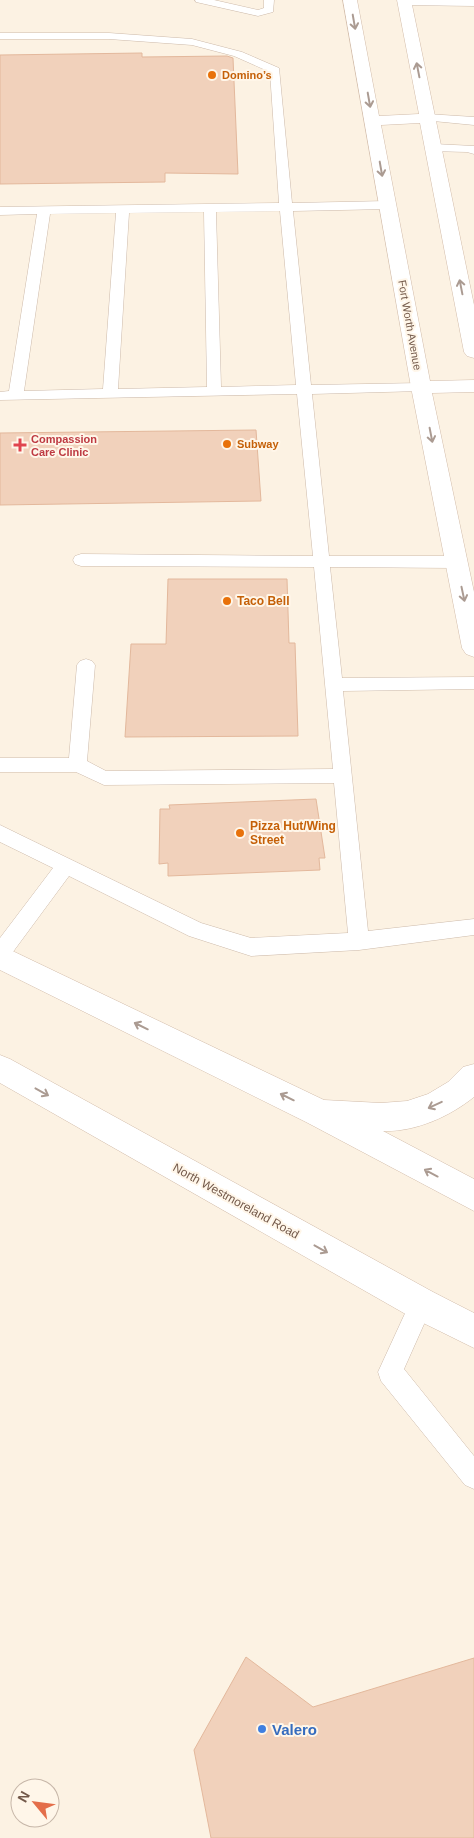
<svg xmlns="http://www.w3.org/2000/svg" width="474" height="1838" viewBox="0 0 474 1838" font-family="Helvetica,sans-serif">
	<rect width="100%" height="100%" fill="#fcf2e3"/>
	<path fill="#f1d1bb" stroke="#e3b89c" d="M142 53V57L227 56 233 58 238 174 165 173V182L0 184V55Z
		M256 430 261 501 0 505V433Z
		M168 579H287L289 643H295L298 736 125 737 131 644H166Z
		M316 799 325 858H319L320 870 168 876V863L159 864 160 809H170L169 805Z
		M246 1657 313 1707 474 1658V1838H211L194 1750Z"/>
	<g fill="none" stroke-linecap="round" stroke-linejoin="round">
		<g stroke="#cdbaaa" stroke-width="1">
			<path id="lane" d="M195 0H214L258 10 264 8V0H274L273 12 258 16 196 2Z
				M400 0H474V6L404 5 400 4Z
				M0 33H109L192 39 242 52 279 68 292 203 388 201 394 205 388 209 293 211 311 385 421 383 426 384 428 387 426 390 421 391 312 394 329 556H456L462 558 464 562 462 566 456 568 330 567 342 678 474 677V689L343 691 368 931 474 919V935L359 950 251 956 189 936 69 876 7 960 0 963V938L53 868 0 842V825L201 923 251 938 348 933 334 783 104 785 76 772H0V758H69L77 665 80 661 86 659 92 661 95 665 87 761 106 771 333 769 314 567 81 566 75 564 73 560 75 556 81 554 313 556 297 394 0 400V392L9 391 37 214 0 215V207L279 203 270 72 234 56 192 45 109 39H0ZM280 211 296 385 221 387 216 212ZM204 212 207 387 118 389 129 213ZM116 213 103 389 24 391 50 214Z
				M427 114 474 117V125L423 120 421 118 423 116Z
				M434 144 474 146V154L467 152 430 151 428 148 430 145Z
				M421 1292 429 1296 433 1304 404 1369 474 1456V1489L465 1485 381 1381 378 1372 413 1296Z"/>
		</g>
		<g stroke="#d2bcaa" stroke-width="1">
			<path id="secondary" d="M343 0H357L379 116 419 114 397 0H411L474 305V358L467 356 464 352 420 123 381 125 430 381 474 380V392L432 393 474 592V657L466 654 462 648 411 387Z
				M0 945 324 1100 381 1103 407 1101 428 1094 448 1082 463 1067 474 1064V1097C449 1117 415 1132 383 1131L474 1179V1211L306 1122 0 970Z
				M0 1055 10 1059 433 1292 474 1313V1348L409 1316 0 1083Z"/>
		</g>
		<use href="#lane" fill="#fff" fill-rule="evenodd"/>
		<use href="#secondary" fill="#fff" fill-rule="evenodd"/>
	</g>
	<defs><path id="oneway-shaft" d="M-6 0H5M1.5-3L5.5 0L1.5 3" fill="none" stroke-width="1.6" stroke-linecap="round" stroke-linejoin="round" transform="scale(1.25)"/></defs>
	<g stroke="#ab9b92">
		<use href="#oneway-shaft" transform="translate(354 22) rotate(80)"/>
		<use href="#oneway-shaft" transform="translate(418 70) rotate(-101)"/>
		<use href="#oneway-shaft" transform="translate(369 100) rotate(80)"/>
		<use href="#oneway-shaft" transform="translate(381 169) rotate(80)"/>
		<use href="#oneway-shaft" transform="translate(461 287) rotate(-101)"/>
		<use href="#oneway-shaft" transform="translate(431 435) rotate(79)"/>
		<use href="#oneway-shaft" transform="translate(463 594) rotate(78)"/>
		<use href="#oneway-shaft" transform="translate(141 1026) rotate(-154)"/>
		<use href="#oneway-shaft" transform="translate(42 1092) rotate(29)"/>
		<use href="#oneway-shaft" transform="translate(287 1097) rotate(-154)"/>
		<use href="#oneway-shaft" transform="translate(435 1105) rotate(155)"/>
		<use href="#oneway-shaft" transform="translate(431 1173) rotate(-152)"/>
		<use href="#oneway-shaft" transform="translate(321 1249) rotate(29)"/>
	</g>
	<g fill="#e8710a" stroke="#fff6e9" stroke-width="2">
		<circle cx="212" cy="75" r="5"/>
		<circle cx="227" cy="444" r="5"/>
		<circle cx="227" cy="601" r="5"/>
		<circle cx="240" cy="833" r="5"/>
	</g>
	<path fill="#e0444e" stroke="#fff6e9" stroke-width="2" d="M17.5 437.5h5v5h5v5h-5v5h-5v-5h-5v-5h5z"/>
	<circle fill="#3f7fe0" stroke="#fff6e9" stroke-width="2" cx="262" cy="1729" r="5"/>
	<g text-anchor="middle" dominant-baseline="central" stroke-width="4" stroke-linejoin="round" paint-order="stroke">
		<g font-size="11" font-weight="bold" fill="#c56008" stroke="#fff6e9" text-anchor="start">
			<text x="222" y="75">Domino’s</text>
			<text x="237" y="444">Subway</text>
		</g>
		<g font-size="11" fill="#73594a" stroke="#fff6e9">
			<text transform="translate(410 325) rotate(80)">Fort Worth Avenue</text>
		</g>
		<g font-size="11" font-weight="bold" fill="#be3a42" stroke="#fff6e9" text-anchor="start">
			<text x="31" y="439">Compassion<tspan x="31" dy="13">Care Clinic</tspan></text>
		</g>
		<g font-size="12" font-weight="bold" fill="#c56008" stroke="#fff6e9" text-anchor="start">
			<text x="237" y="601">Taco Bell</text>
			<text x="250" y="826">Pizza Hut/Wing<tspan x="250" dy="14">Street</tspan></text>
		</g>
		<g font-size="12" fill="#73594a" stroke="#fff6e9">
			<text transform="translate(236 1201) rotate(29)">North Westmoreland Road</text>
		</g>
		<g font-size="15" font-weight="bold" fill="#366cbe" stroke="#fff6e9" text-anchor="start">
			<text x="272" y="1729">Valero</text>
		</g>
	</g>
	<g transform="translate(35 1803) rotate(299)"><circle r="24" fill="#fff6e9" stroke="#c7b7a9"/>
	<path d="M0-4L9 19L0 12L-9 19Z" fill="#e46e4a"/>
	<text y="-8" font-size="14" font-weight="bold" text-anchor="middle" fill="#73594a">N</text>
	</g>
</svg>
